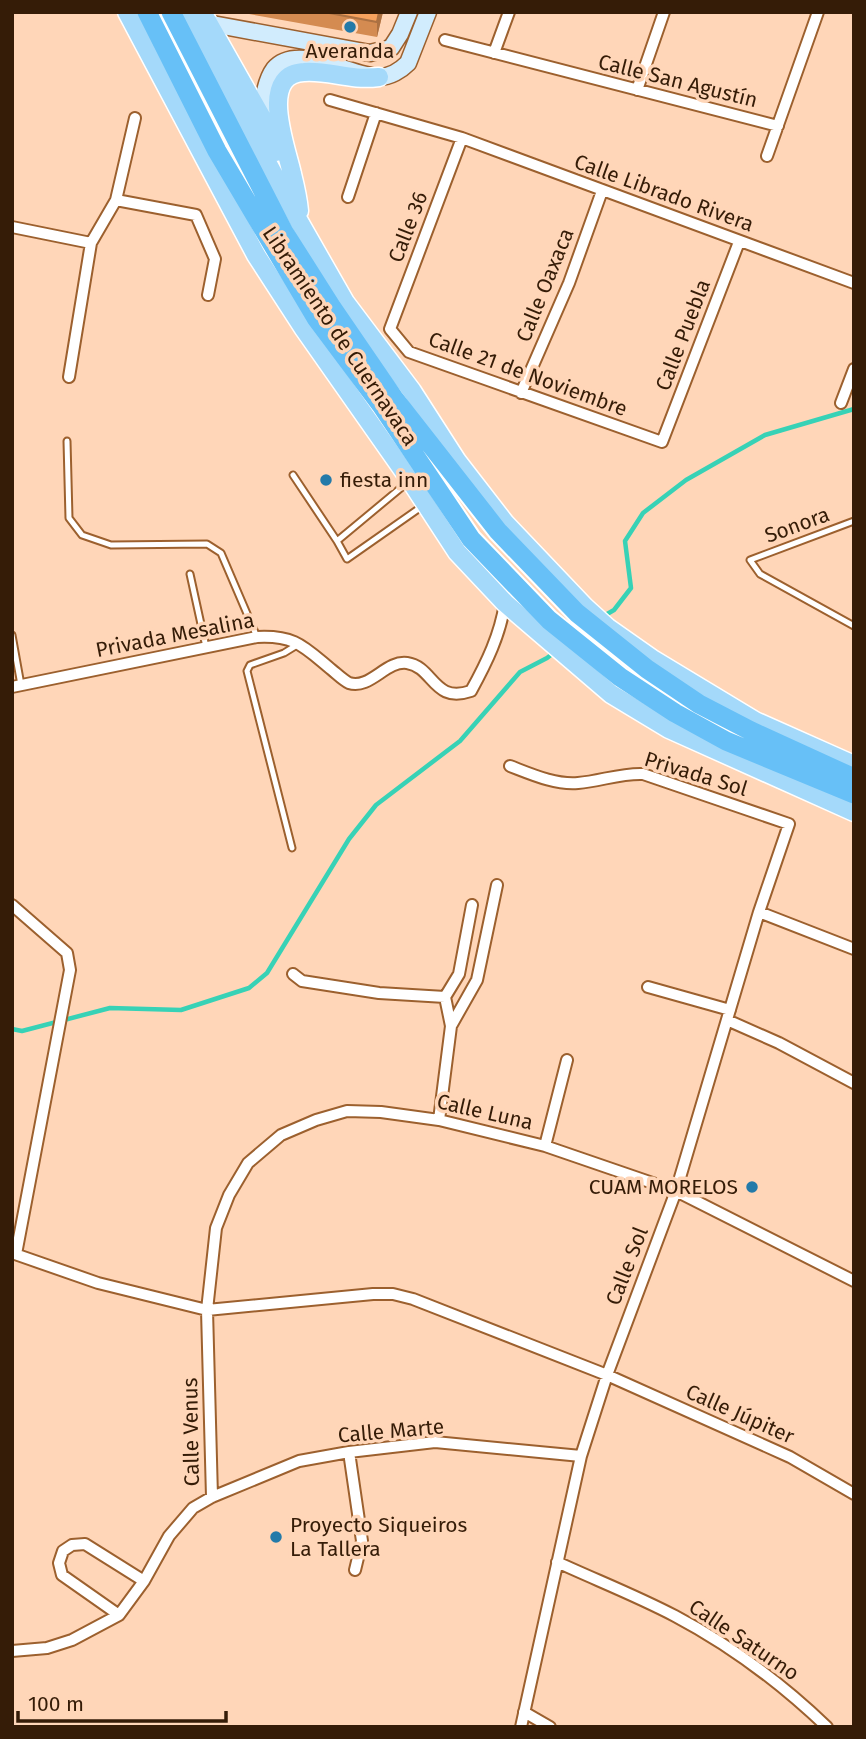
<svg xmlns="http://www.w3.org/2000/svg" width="866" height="1739" viewBox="0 0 866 1739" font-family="'Fira Sans',sans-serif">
	<rect width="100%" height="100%" fill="#ffd6b8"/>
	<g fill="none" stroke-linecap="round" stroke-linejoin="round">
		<path stroke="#37d2b6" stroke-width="4.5" d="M602 617 614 610 631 588 625 541 643 513 686 480 765 435 854 409
			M12 1029 22 1031 110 1008 181 1010 249 988 267 973 349 839 376 805 460 741 520 672 547 658 556 651"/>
		<g stroke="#9c602e" stroke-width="9">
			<path id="lane" d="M67 441 69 518 82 535 111 545 207 544 221 553 257 637
				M293 475 337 541
				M408 482 337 541 347 559 424 505
				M854 521 750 560 760 574 854 626
				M190 574 206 647
				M12 635 21 685
				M292 848 247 671 250 665 284 653 297 645"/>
		</g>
		<g stroke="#9c602e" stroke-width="14">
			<path id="street" d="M445 40 778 126
				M494 53 509 12
				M637 90 664 12
				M330 100 462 138 854 283
				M462 138 390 329 409 352 662 442 739 242
				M767 156 818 12
				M348 197 376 113
				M116 200 196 215 215 259 208 295
				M12 227 91 243
				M69 377 91 243 116 200 135 118
				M521 393 569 283 602 191
				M841 403 854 369
				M12 687 257 637C296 635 304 647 332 670 337 674 343 680 349 683 370 690 386 660 407 663 434 667 433 704 471 691 487 662 500 635 505 603
				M510 766C531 774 555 785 578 783 601 781 621 773 643 774L789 824 759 912 676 1191 607 1375 581 1456 521 1727
				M12 905 67 953 70 970 16 1254
				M759 912 854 949
				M293 974 302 981 379 993 445 997 451 1026
				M648 987 730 1010
				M445 997 459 974 472 905
				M727 1020 779 1043 854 1083
				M439 1120 451 1026 477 980 497 885
				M545 1146 567 1060
				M12 1253 98 1283 207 1310 373 1294H393L413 1299 607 1375 790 1457 854 1494
				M349 1452 362 1541 355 1570
				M212 1497 207 1310 216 1228 229 1195 248 1163 281 1135 316 1120 347 1111 381 1112 439 1120 545 1146 676 1191 854 1281
				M557 1562C596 1580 637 1596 675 1616 730 1645 782 1684 827 1727
				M119 1615 62 1575 59 1563 63 1551 72 1545 85 1544 144 1581
				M12 1651 47 1648 72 1640 119 1615 144 1581 169 1536 193 1508 212 1497 299 1461 349 1452 435 1442 581 1456
				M524 1712 550 1727"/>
		</g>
		<g stroke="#9c602e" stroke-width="19">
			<path id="secondary" d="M207 23 370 53 391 48 400 34 409 12
				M261 116C263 102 265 81 274 69 297 42 352 77 379 77 390 77 401 70 408 63L428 12"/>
		</g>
		<g stroke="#fff" stroke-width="21">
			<path id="primary" d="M127 12 256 255 304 329 410 480 457 552 505 603 611 694 669 729 854 812
				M186 12 301 225 345 302 412 391 457 461 505 523 585 607 607 627 654 660 755 721 854 765
				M202 12 261 116 276 152
				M299 211C298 199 295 186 292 174 287 149 257 74 304 72 330 70 349 81 379 77"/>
		</g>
		<g stroke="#fff" stroke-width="23">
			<path id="highway" d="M147 12 217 151 316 318 381 405 471 539 549 620 620 677 675 713 726 741 854 794
				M171 12 284 232 331 306 394 398 498 531 577 613 647 669 699 704 751 731 854 778"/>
		</g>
		<use href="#lane" stroke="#fff" stroke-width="5"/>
		<use href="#street" stroke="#fff" stroke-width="10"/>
		<use href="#secondary" stroke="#d1ecfd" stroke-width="16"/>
		<use href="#primary" stroke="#a4d9fa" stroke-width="18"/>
		<use href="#highway" stroke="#67c0f7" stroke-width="19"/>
	</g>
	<path fill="#d48b51" d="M238 12H383L377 37Z"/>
	<path fill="#ac7142" d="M379 12H383L377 37V22Z"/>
	<path fill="#f6a25e" stroke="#ac7142" stroke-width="2" d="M324 12H379L377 22Z"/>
	<g fill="#237aa9" stroke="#ffd6b8" stroke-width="2.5">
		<circle cx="350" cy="27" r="7"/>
		<circle cx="326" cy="480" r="7"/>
		<circle cx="752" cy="1187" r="7"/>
		<circle cx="276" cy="1537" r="7"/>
	</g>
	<g text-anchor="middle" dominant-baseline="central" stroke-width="7" stroke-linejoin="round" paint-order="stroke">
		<g font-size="21" fill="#351c07" stroke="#ffd6b8" text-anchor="start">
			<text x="350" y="51" text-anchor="middle">Averanda</text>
			<text x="340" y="480">fiesta inn</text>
			<text x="738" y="1187" text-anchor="end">CUAM MORELOS</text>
			<text x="290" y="1525">Proyecto Siqueiros<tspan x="290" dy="24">La Tallera</tspan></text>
		</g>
		<g font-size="21" fill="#351c07" stroke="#ffd6b8">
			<text transform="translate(678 81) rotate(14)">Calle San Agustín</text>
			<text transform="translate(664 193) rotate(20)">Calle Librado Rivera</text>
			<text transform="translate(408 227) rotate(-69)">Calle 36</text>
			<text transform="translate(545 285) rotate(-68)">Calle Oaxaca</text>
			<text transform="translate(683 335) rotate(-69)">Calle Puebla</text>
			<text transform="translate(340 336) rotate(56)">Libramiento de Cuernavaca</text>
			<text transform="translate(528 374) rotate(20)">Calle 21 de Noviembre</text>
			<text transform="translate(797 525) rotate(-20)">Sonora</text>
			<text transform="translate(175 635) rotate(-11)">Privada Mesalina</text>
			<text transform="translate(696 774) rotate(17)">Privada Sol</text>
			<text transform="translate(485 1112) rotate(13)">Calle Luna</text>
			<text transform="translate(627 1266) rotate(-69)">Calle Sol</text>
			<text transform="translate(740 1414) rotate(24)">Calle Júpiter</text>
			<text transform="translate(391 1431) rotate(-5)">Calle Marte</text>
			<text transform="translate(191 1432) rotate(-91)">Calle Venus</text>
			<text transform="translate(744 1640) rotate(34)">Calle Saturno</text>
		</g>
	</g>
	<rect width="866" height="1739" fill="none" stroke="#351c07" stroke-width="28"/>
	<path d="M18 1711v10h208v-10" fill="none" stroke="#351c07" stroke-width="3.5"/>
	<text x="28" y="1711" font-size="21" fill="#351c07" stroke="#ffd6b8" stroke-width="5" paint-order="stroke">100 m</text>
</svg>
